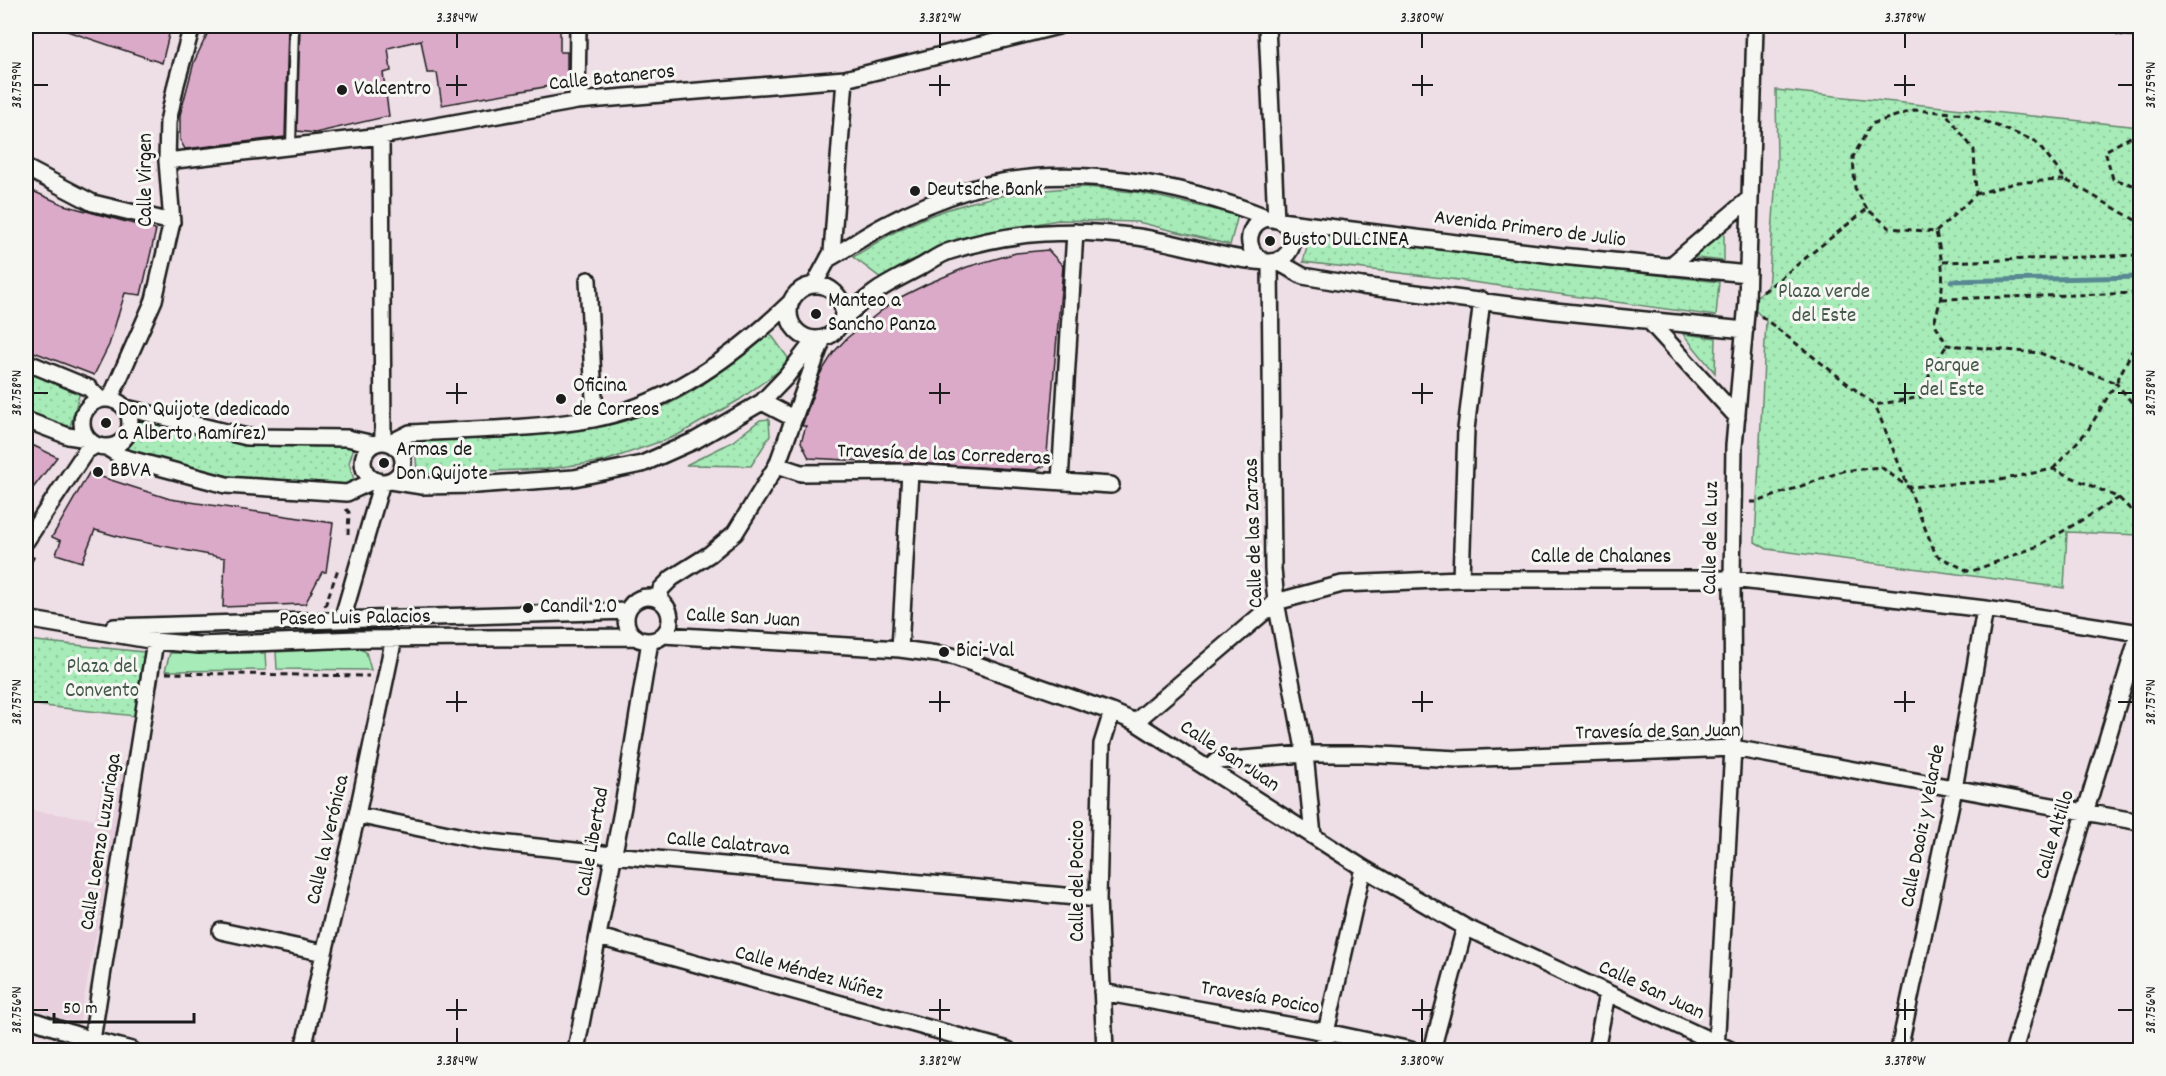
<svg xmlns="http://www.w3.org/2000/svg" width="2166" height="1076" viewBox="0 0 2166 1076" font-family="Dekko,sans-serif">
	<defs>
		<pattern id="park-dots" width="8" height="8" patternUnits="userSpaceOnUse" patternTransform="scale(1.5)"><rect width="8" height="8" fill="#a7ecb8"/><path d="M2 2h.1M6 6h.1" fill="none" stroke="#8fca9e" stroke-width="1.8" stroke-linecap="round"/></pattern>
	</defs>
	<rect width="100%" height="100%" fill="#eedfe6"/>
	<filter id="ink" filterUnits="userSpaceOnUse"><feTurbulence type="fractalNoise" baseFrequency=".0167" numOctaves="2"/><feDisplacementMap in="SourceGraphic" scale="12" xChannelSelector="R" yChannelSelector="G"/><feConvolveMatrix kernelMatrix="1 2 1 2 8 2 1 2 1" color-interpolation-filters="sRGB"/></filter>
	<g filter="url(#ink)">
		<path fill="#e8cfdd" d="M107 762 129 764 79 1024 26 1006V810L95 819Z"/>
		<path fill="#a7ecb8" stroke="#62846a" stroke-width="1.5" d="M356 647 366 652 371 670 277 669 276 652Z
			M170 653H265L266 670 165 671Z"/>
		<path fill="url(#park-dots)" stroke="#62846a" stroke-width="1.5" d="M1776 90 2140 127V535L2067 532 2064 588 1767 549 1755 542 1766 321 1747 302 1768 289 1777 164Z
			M1087 187 1142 193 1238 215 1230 245 1138 222 1058 220 974 235 908 262 881 278 853 257C870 247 887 235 905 227 962 198 1024 190 1087 187Z
			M1724 224V261L1688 257Z
			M1311 232 1488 256 1719 282 1716 316 1443 278 1303 262Z
			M770 333 791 362 739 400 676 436 605 461 546 469 417 474 415 440C498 438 583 441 660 408 701 390 735 361 770 333Z
			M1683 334 1716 338 1715 373Z
			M26 370 80 392 69 430 26 413Z
			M138 415 349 443 353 450 349 463 354 480 349 485 286 483 233 477 124 450 136 437Z
			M769 419 770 436 751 466 686 465 732 442 760 420Z
			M26 640 144 652 135 716 26 704Z"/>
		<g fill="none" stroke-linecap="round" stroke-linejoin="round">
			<path stroke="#598892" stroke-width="5" d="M1951 281 2140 277"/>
		</g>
		<path fill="#dbaac9" stroke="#1c1c1c" stroke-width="1.5" d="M58 26H171L162 63 58 28Z
			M211 26H288L285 137 185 149 180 140V115L194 62Z
			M300 26H560V52H567V83L442 105 437 73H427L421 40 388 48 391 71 383 73 389 116 315 133 297 131Z
			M26 188 64 205 156 230 141 295 125 293 109 345 94 375 26 349Z
			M1048 250 1063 266 1046 465 1036 470 809 458 801 442 806 426H802L820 374 834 352 847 338 895 300 927 284 967 267 1016 253Z
			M26 442 57 457 26 497Z
			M89 473 170 499 333 523 326 572H322L305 604 223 607 225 558 127 539 95 530 82 562 56 554 61 541 52 537Z"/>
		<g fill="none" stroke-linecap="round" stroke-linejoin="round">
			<g stroke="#1c1c1c" stroke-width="12">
				<path id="lane" d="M291 147 294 26"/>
			</g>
			<g stroke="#1c1c1c" stroke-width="20">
				<path id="street" d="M1267 26 1276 220
					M2121 26 2140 28
					M577 101 578 26
					M381 136 383 441
					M167 161 381 136 577 101 845 79 1058 26
					M26 168 93 203 172 222
					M1280 221 1561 256 1748 274
					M828 259C848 248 867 234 887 224 913 210 943 198 972 189 1066 161 1181 183 1271 219
					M1278 262 1303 276 1362 286 1555 311 1745 330
					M1270 263 1273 569 1276 602 1305 754 1313 836
					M1669 267 1750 198
					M588 280 595 418
					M814 285 832 252 845 79
					M789 312a27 27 0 1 1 54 0a27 27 0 1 1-54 0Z
					M843 318C853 310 863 301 874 293 889 282 906 275 922 266 931 261 940 254 950 251 1013 231 1073 228 1138 237 1181 243 1223 259 1267 262 1291 264 1304 232 1280 221 1254 208 1235 247 1265 262
					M1650 322 1737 417
					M26 362 89 388 100 399
					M82 423a24 24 0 1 1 48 0a24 24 0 1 1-48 0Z
					M110 399 154 300 172 222 167 161 168 122 176 84 192 26
					M762 402 793 418
					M126 408 247 437 347 438 374 444
					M26 420 68 436 88 439
					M363 462a20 20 0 1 1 40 0a20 20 0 1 1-40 0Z
					M390 443 410 433C471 430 533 429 593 419 669 405 737 354 791 302
					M106 447 122 457 226 485 347 493 375 480
					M777 465 801 473 910 472 1111 485
					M390 481 422 486 476 485 574 478 642 464 696 440 762 402 786 377 815 339
					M1060 481 1075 232
					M26 541 86 451 96 445
					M1461 579 1466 429 1482 300
					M626 619a22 22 0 1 1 44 0a22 22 0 1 1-44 0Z
					M659 599 661 589 672 578 710 554 735 533 777 465 823 338
					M26 619 155 641 199 645 357 639 636 637
					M342 620 382 482
					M114 627 627 611
					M663 635 900 649 952 656 1112 712 1135 722 1363 868 1465 927 1731 1050
					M900 649 910 472
					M1135 722 1276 602 1342 584 1461 579H1732L1985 609 2140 633
					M1209 768 1217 761 1305 754H1363L1457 759 1733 748 2140 822
					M357 815 482 841 612 855 1098 899
					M221 931 324 953
					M599 937 1008 1050
					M1102 992 1326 1032 1411 1050
					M26 1018 92 1040 132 1050
					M89 1050 92 1040 155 641
					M303 1050 324 953 357 815 394 638
					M576 1050 623 806 650 641
					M1105 1050 1098 899 1102 744 1112 712
					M1322 1050 1363 868
					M1432 1050 1465 927
					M1596 1050 1607 994
					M1716 1050 1733 748 1732 579 1734 446 1747 302 1755 26
					M1899 1050 1954 789 1985 609
					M2014 1050 2139 633"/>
			</g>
			<path stroke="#1c1c1c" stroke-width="3" stroke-dasharray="6 4.5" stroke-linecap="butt" d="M2140 138 2134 135 2105 151 2113 179 2140 187
				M1976 194 2018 182 2066 180
				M1867 209 1855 188 1853 157 1871 124 1914 110 1966 114 2035 141 2066 180 2137 221 2140 227
				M1936 232 1976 194 1974 150 1945 112
				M1943 262 2140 255
				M1763 292 1867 209 1890 228 1936 232C1944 268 1946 287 1934 322L1947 345 2040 353 2116 383 2140 335
				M1942 299 2140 293
				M1761 316 1875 405 1921 397 1932 368 1947 345
				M2053 469 2088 430 2116 383 2134 405 2140 420
				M2119 498 2140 519
				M1750 502H1757L1843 471 1881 467 1908 487 1995 481 2053 469 2119 498 2038 546 1970 572 1936 555 1875 405
				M346 509 349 512 348 534
				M26 571 34 556
				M325 606 338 569
				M166 673 369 676"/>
			<use href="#lane" stroke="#f6f6f2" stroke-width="8"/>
			<use href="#street" stroke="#f6f6f2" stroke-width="15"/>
		</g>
	</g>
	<path fill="none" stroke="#1c1c1c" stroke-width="2" d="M457 33V48M940 33V48M1422 33V48M1905 33V48M457 75V96M940 75V96M1422 75V96M1905 75V96M33 85H48M446 85H467M929 85H950M1412 85H1433M1894 85H1915M2118 85H2133M457 383V404M940 383V404M1422 383V404M1905 383V404M33 393H48M446 393H467M929 393H950M1412 393H1433M1894 393H1915M2118 393H2133M457 691V712M940 691V712M1422 691V712M1905 691V712M33 702H48M446 702H467M929 702H950M1412 702H1433M1894 702H1915M2118 702H2133M457 999V1020M940 999V1020M1422 999V1020M1905 999V1020M33 1010H48M446 1010H467M929 1010H950M1412 1010H1433M1894 1010H1915M2118 1010H2133M457 1028V1043M940 1028V1043M1422 1028V1043M1905 1028V1043"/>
	<g fill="#1c1c1c" stroke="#f6f6f2" stroke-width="2">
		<circle cx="342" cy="90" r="6"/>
		<circle cx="915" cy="191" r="6"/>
		<circle cx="1270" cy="241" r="6"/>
		<circle cx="816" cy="314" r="6"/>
		<circle cx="561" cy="399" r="6"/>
		<circle cx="106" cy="423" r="6"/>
		<circle cx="384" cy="463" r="6"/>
		<circle cx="98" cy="472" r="6"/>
		<circle cx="528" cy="608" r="6"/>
		<circle cx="944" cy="652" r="6"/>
	</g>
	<g text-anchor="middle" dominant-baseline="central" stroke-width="6" stroke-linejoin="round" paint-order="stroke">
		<g font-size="21" fill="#1c1c1c" stroke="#f6f6f2">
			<text transform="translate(612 79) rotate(-6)">Calle Bataneros</text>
			<text transform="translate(147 180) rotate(-90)">Calle Virgen</text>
			<text transform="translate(1530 230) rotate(7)">Avenida Primero de Julio</text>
			<text transform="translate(944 456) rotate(2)">Travesía de las Correderas</text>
			<text transform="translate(1255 533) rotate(-92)">Calle de las Zarzas</text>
			<text transform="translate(1712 538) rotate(-89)">Calle de la Luz</text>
			<text x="1601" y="558">Calle de Chalanes</text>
			<text transform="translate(355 619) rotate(-1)">Paseo Luis Palacios</text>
			<text transform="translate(743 619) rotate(3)">Calle San Juan</text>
			<text transform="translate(1658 733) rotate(-1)">Travesía de San Juan</text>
			<text transform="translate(1229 757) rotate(33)">Calle San Juan</text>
			<text transform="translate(1924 826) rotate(-79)">Calle Daoiz y Velarde</text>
			<text transform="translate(2056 835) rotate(-73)">Calle Altillo</text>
			<text transform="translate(329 840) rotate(-77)">Calle la Verónica</text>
			<text transform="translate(102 842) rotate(-81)">Calle Loenzo Luzuriaga</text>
			<text transform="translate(594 842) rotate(-80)">Calle Libertad</text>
			<text transform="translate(728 845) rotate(5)">Calle Calatrava</text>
			<text transform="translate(1079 881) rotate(-90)">Calle del Pocico</text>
			<text transform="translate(809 974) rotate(16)">Calle Méndez Núñez</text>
			<text transform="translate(1651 991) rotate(25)">Calle San Juan</text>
			<text transform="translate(1260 999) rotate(10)">Travesía Pocico</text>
		</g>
		<g font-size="21" fill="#1c1c1c" stroke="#f6f6f2" text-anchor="start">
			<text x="354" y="90">Valcentro</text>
			<text x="927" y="191">Deutsche Bank</text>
			<text x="1282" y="241">Busto DULCINEA</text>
			<text x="828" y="302">Manteo a<tspan x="828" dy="24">Sancho Panza</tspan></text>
			<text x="573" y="387">Oficina<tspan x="573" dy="24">de Correos</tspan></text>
			<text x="118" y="411">Don Quijote (dedicado<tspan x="118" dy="24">a Alberto Ramírez)</tspan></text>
			<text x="396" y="451">Armas de<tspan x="396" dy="24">Don Quijote</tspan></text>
			<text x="110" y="472">BBVA</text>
			<text x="540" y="608">Candil 2.0</text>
			<text x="956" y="652">Bici-Val</text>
		</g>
		<g font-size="21" fill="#465a4b" stroke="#f6f6f2">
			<text x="1824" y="293">Plaza verde<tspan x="1824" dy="24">del Este</tspan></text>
			<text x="1952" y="367">Parque<tspan x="1952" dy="24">del Este</tspan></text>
			<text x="102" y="668">Plaza del<tspan x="102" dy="24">Convento</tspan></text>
		</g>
	</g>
	<rect width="2166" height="1076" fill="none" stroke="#f6f6f2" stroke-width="66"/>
	<path d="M54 1013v9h140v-9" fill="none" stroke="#1c1c1c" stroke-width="3"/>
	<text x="63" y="1013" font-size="18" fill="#1c1c1c" stroke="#f6f6f2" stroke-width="4.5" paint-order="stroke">50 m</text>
	<rect x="33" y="33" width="2100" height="1010" fill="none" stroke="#1c1c1c" stroke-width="2"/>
	<g font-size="15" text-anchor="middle" fill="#1c1c1c">
		<text x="457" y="22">3.384°W</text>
		<text x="940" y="22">3.382°W</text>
		<text x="1422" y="22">3.380°W</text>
		<text x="1905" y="22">3.378°W</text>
		<text transform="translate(16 85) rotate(-90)" y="5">38.759°N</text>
		<text transform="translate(2150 85) rotate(-90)" y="5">38.759°N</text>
		<text transform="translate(16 393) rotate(-90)" y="5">38.758°N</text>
		<text transform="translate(2150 393) rotate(-90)" y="5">38.758°N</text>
		<text transform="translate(16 702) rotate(-90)" y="5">38.757°N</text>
		<text transform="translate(2150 702) rotate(-90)" y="5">38.757°N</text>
		<text transform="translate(16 1010) rotate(-90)" y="5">38.756°N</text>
		<text transform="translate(2150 1010) rotate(-90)" y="5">38.756°N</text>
		<text x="457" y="1065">3.384°W</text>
		<text x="940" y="1065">3.382°W</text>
		<text x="1422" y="1065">3.380°W</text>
		<text x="1905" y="1065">3.378°W</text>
	</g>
</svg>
